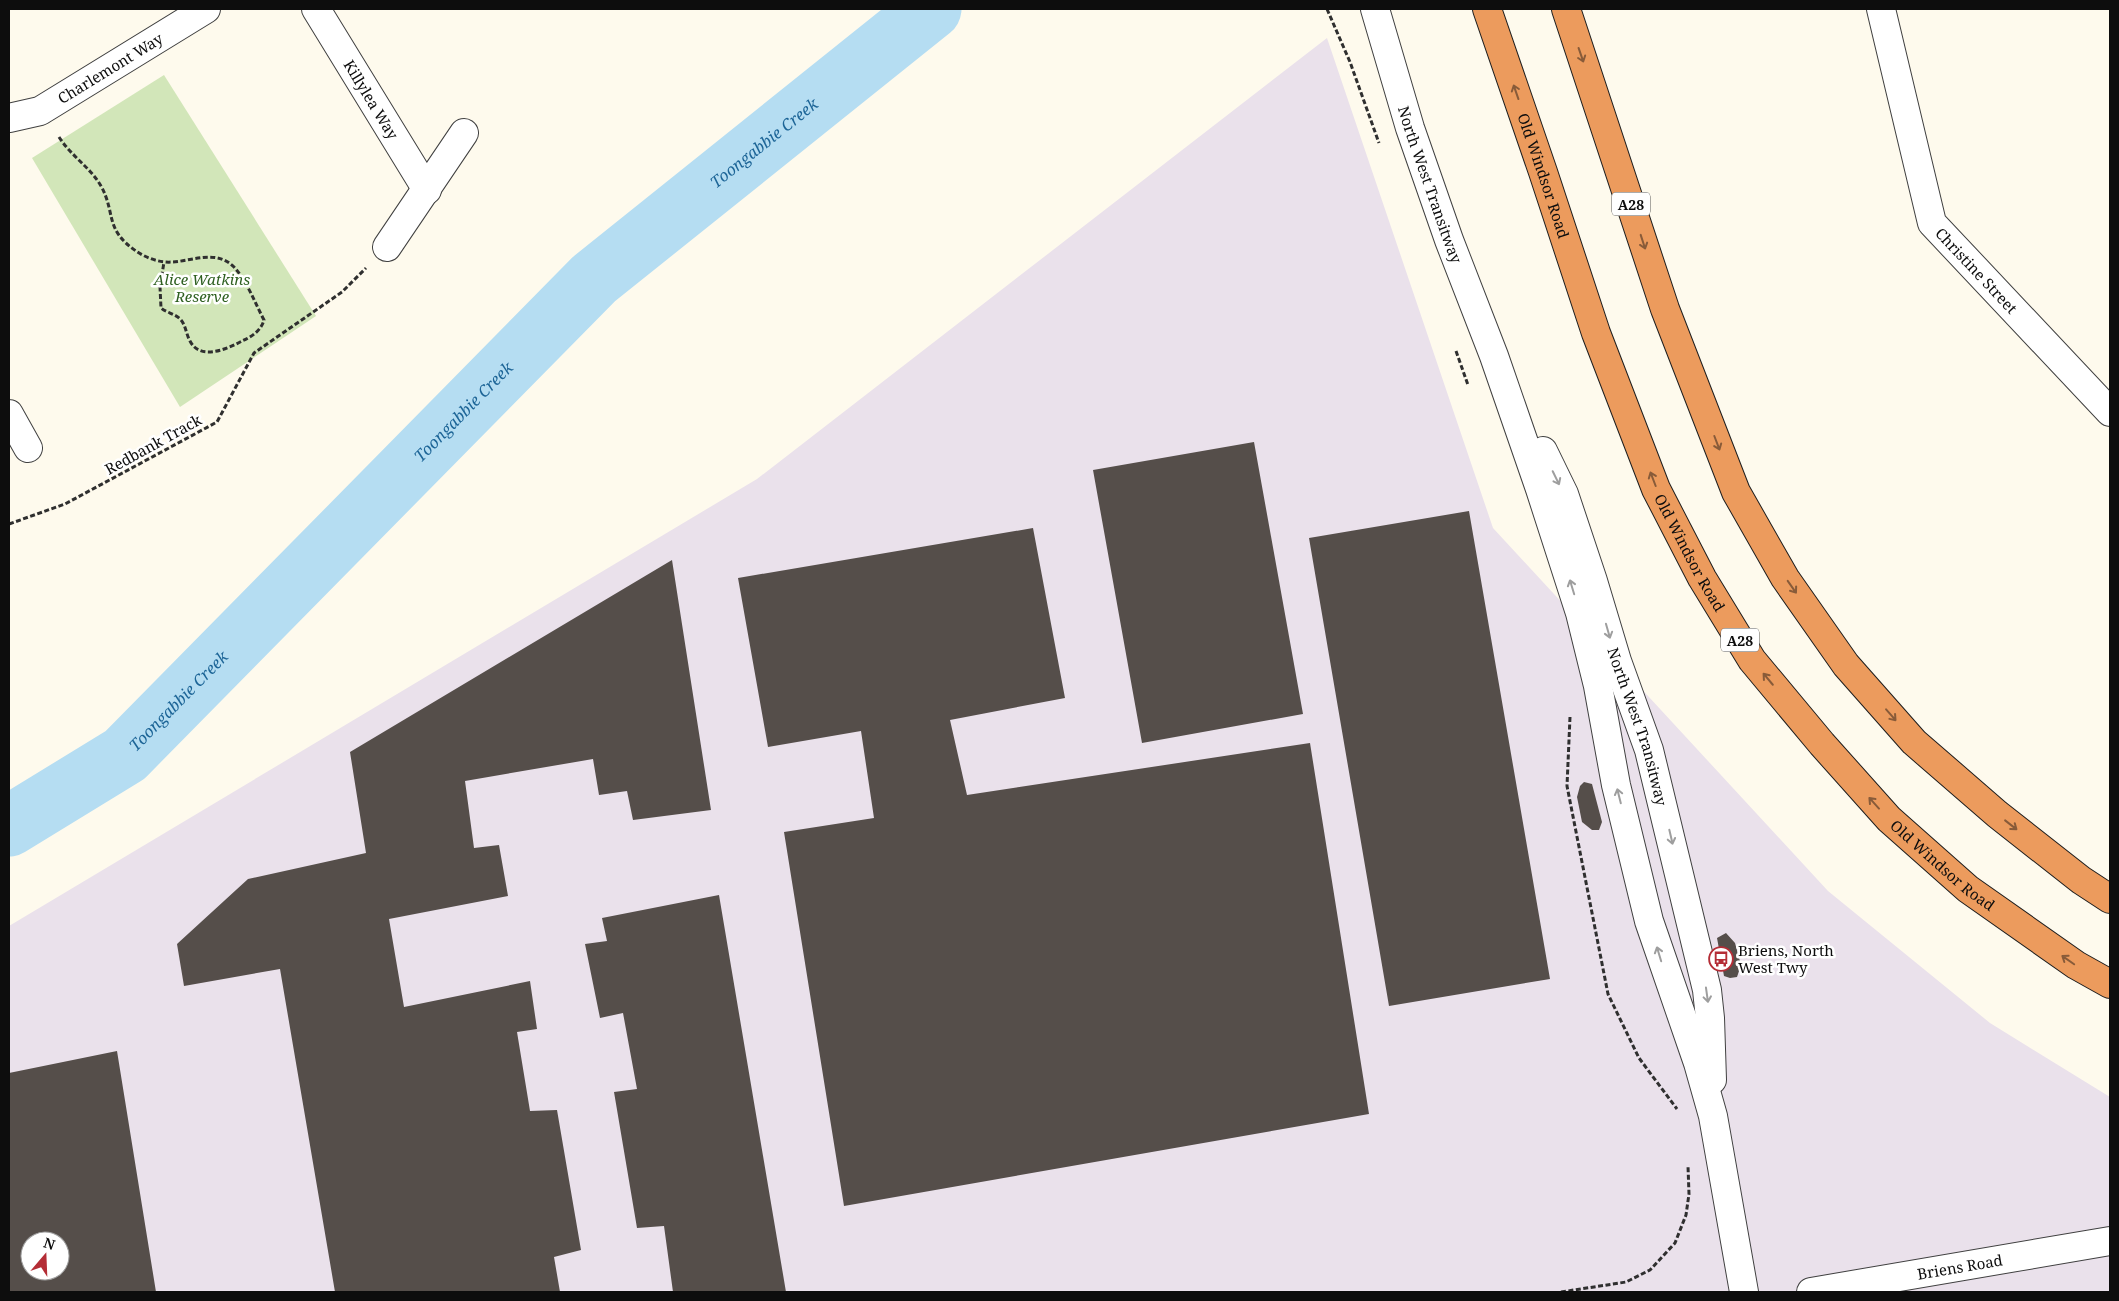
<svg xmlns="http://www.w3.org/2000/svg" width="2119" height="1301" viewBox="0 0 2119 1301" font-family="'Noto Serif',serif">
	<rect width="100%" height="100%" fill="#fefaed"/>
	<path fill="#eae1eb" fill-rule="evenodd" d="M1327 38 1493 528 1828 891 1990 1023 2110 1097V1292H9V926L757 479ZM30 1241H60V1271H30Z"/>
	<path fill="#d2e6b9" d="M164 75 316 316 180 407 32 158Z"/>
	<g fill="none" stroke-linecap="round" stroke-linejoin="round">
		<path stroke="#b5ddf2" stroke-width="61" id="s1" d="M9 826 125 755 594 279 931 9"/>
	</g>
	<path fill="#554e4a" fill-rule="evenodd" d="M1254 442 1303 714 1142 743 1093 470Z
		M1469 511 1550 979 1389 1006 1309 538Z
		M1033 528 1065 698 950 720 967 795 1310 743 1369 1114 844 1206 784 832 874 818 861 731 768 747 738 578Z
		M672 560 711 810 633 820 627 791 599 795 593 759 465 781 474 848 499 845 508 896 389 919 404 1007 530 981 537 1029 517 1032 530 1111 557 1110 581 1250 554 1257 560 1292H335L280 969 184 986 177 944 248 879 366 853 350 752Z
		M1584 782 1592 784 1602 822 1599 830H1592L1582 822 1577 797 1580 786Z
		M719 895 786 1292H673L664 1226 637 1228 614 1092 637 1089 623 1013 600 1018 585 944 607 941 602 918Z
		M1726 933 1735 943 1741 965 1737 977 1730 978 1724 976 1717 938Z
		M117 1051 156 1292H9V1073ZM30 1241H60V1271H30Z"/>
	<g fill="none" stroke-linecap="round" stroke-linejoin="round">
		<g stroke="#404040" stroke-width="30">
			<g id="minor">
				<path id="s2" d="M316 9 427 190"/>
				<path id="s3" d="M1375 9 1410 128 1449 240 1494 356 1540 489 1580 613 1598 686 1616 785 1649 921 1698 1063 1713 1116 1744 1292"/>
				<path id="s4" d="M1881 9 1932 223 2110 412"/>
				<path id="s5" d="M9 118 40 111 206 9"/>
				<path d="M387 247 464 133"/>
				<path d="M9 414 28 448"/>
				<path id="s6" d="M1543 451 1564 494 1593 581 1617 661 1649 750 1707 990 1710 1018 1712 1080"/>
				<path id="s7" d="M1811 1292 2110 1241"/>
			</g>
		</g>
		<g stroke="#1e1e1e" stroke-width="30">
			<g id="highway">
				<path id="s8" d="M1487 9 1543 172 1596 333 1656 489 1702 578 1752 660 1822 744 1889 819 1968 889 2076 965 2110 984"/>
				<path d="M1566 9 1665 309 1736 492 1785 578 1846 665 1914 742 1997 814 2081 880 2110 899"/>
			</g>
		</g>
		<path stroke="#2f2f2f" stroke-width="3" stroke-dasharray="5 2.5" stroke-linecap="butt" d="M1327 9 1350 62 1379 143
			M59 137C71 156 90 167 101 186 116 213 104 229 136 251 146 258 160 263 172 262 193 261 216 249 234 267 247 281 255 303 264 320 261 331 251 337 242 341 227 349 200 361 190 341 186 334 186 326 181 320 176 314 167 313 161 308L160 287 164 262
			M1456 351 1468 385
			M9 524 65 504 217 422 254 353 342 292 366 268
			M1570 717 1567 786 1608 994 1639 1058 1677 1109
			M1561 1292 1626 1282 1650 1270 1675 1243 1686 1215 1689 1194 1688 1166"/>
		<use href="#minor" stroke="#fff" stroke-width="28"/>
		<use href="#highway" stroke="#ec9b5d" stroke-width="28"/>
	</g>
	<defs><path id="oneway-shaft" d="M-6 0H5M1.5-3L5.5 0L1.5 3" fill="none" stroke-width="1.6" stroke-linecap="round" stroke-linejoin="round" transform="scale(1.25)"/></defs>
	<g stroke="#885b39">
		<use href="#oneway-shaft" transform="translate(1581 55) rotate(71)"/>
		<use href="#oneway-shaft" transform="translate(1516 92) rotate(-109)"/>
		<use href="#oneway-shaft" transform="translate(1643 242) rotate(72)"/>
		<use href="#oneway-shaft" transform="translate(1717 443) rotate(69)"/>
		<use href="#oneway-shaft" transform="translate(1653 479) rotate(-111)"/>
		<use href="#oneway-shaft" transform="translate(1792 587) rotate(55)"/>
		<use href="#oneway-shaft" transform="translate(1768 679) rotate(-130)"/>
		<use href="#oneway-shaft" transform="translate(1891 715) rotate(49)"/>
		<use href="#oneway-shaft" transform="translate(1874 803) rotate(-132)"/>
		<use href="#oneway-shaft" transform="translate(2011 825) rotate(38)"/>
		<use href="#oneway-shaft" transform="translate(2068 960) rotate(-145)"/>
	</g>
	<g stroke="#9e9e9e">
		<use href="#oneway-shaft" transform="translate(1556 478) rotate(64)"/>
		<use href="#oneway-shaft" transform="translate(1572 587) rotate(-107)"/>
		<use href="#oneway-shaft" transform="translate(1608 631) rotate(74)"/>
		<use href="#oneway-shaft" transform="translate(1619 796) rotate(-104)"/>
		<use href="#oneway-shaft" transform="translate(1671 837) rotate(77)"/>
		<use href="#oneway-shaft" transform="translate(1659 954) rotate(-107)"/>
		<use href="#oneway-shaft" transform="translate(1707 995) rotate(82)"/>
	</g>
	<defs>
		<g id="bus-ring" transform="scale(1.25)"><circle r="9.5" fill="#fff" stroke="#b42d36" stroke-width="1.5"/><path d="M-5-6H5V4H4V6H2V4H-2V6H-4V4H-5ZM-3.5-4V0h7V-4ZM-3.5 1.2v1.5H-2V1.2ZM2 1.2v1.5H3.5V1.2Z" fill="#b42d36"/></g>
	</defs>
	<g fill-rule="evenodd">
		<use href="#bus-ring" x="1721" y="959"/>
	</g>
	<g text-anchor="middle" dominant-baseline="central" stroke-width="5" stroke-linejoin="round" paint-order="stroke">
		<g fill="#fff" stroke="#565656" stroke-width="1">
			<rect x="1612" y="192.5" width="38" height="23" rx="4"/>
			<rect x="1721" y="628.5" width="38" height="23" rx="4"/>
		</g>
		<g font-size="14" font-weight="bold" fill="#0d0d0d">
			<text x="1631" y="204">A28</text>
			<text x="1740" y="640">A28</text>
		</g>
		<g font-size="15" fill="#0d0d0d" stroke="#fff">
			<text stroke="none"><textPath href="#s5" startOffset="114">Charlemont Way</textPath></text>
			<text stroke="none"><textPath href="#s2" startOffset="106">Killylea Way</textPath></text>
			<text stroke="none"><textPath href="#s8" startOffset="176">Old Windsor Road</textPath></text>
			<text stroke="none"><textPath href="#s3" startOffset="184">North West Transitway</textPath></text>
			<text stroke="none"><textPath href="#s4" startOffset="285">Christine Street</textPath></text>
			<text transform="translate(153 444) rotate(-29)">Redbank Track</text>
			<text stroke="none"><textPath href="#s8" startOffset="581">Old Windsor Road</textPath></text>
			<text stroke="none"><textPath href="#s6" startOffset="292">North West Transitway</textPath></text>
			<text stroke="none"><textPath href="#s8" startOffset="986">Old Windsor Road</textPath></text>
			<text stroke="none"><textPath href="#s7" startOffset="151">Briens Road</textPath></text>
		</g>
		<g font-size="15" font-style="italic" fill="#2f6021" stroke="#fff">
			<text x="202" y="279">Alice Watkins<tspan x="202" dy="17">Reserve</tspan></text>
		</g>
		<g font-size="15" fill="#0d0d0d" stroke="#fff" text-anchor="start">
			<text x="1738" y="950">Briens, North<tspan x="1738" dy="17">West Twy</tspan></text>
		</g>
		<g font-size="16" font-style="italic" fill="#1d6597" stroke="#fff">
			<text stroke="none"><textPath href="#s1" startOffset="1022">Toongabbie Creek</textPath></text>
			<text stroke="none"><textPath href="#s1" startOffset="618">Toongabbie Creek</textPath></text>
			<text stroke="none"><textPath href="#s1" startOffset="212">Toongabbie Creek</textPath></text>
		</g>
	</g>
	<rect width="2119" height="1301" fill="none" stroke="#0d0d0d" stroke-width="20"/>
	<g transform="translate(45 1256) rotate(19)"><circle r="24" fill="#ffffff" stroke="#9e9e9e"/>
	<path d="M0-4L9 19L0 12L-9 19Z" fill="#b42d36"/>
	<text y="-8" font-size="14" font-weight="bold" text-anchor="middle" fill="#0d0d0d">N</text>
	</g>
</svg>
